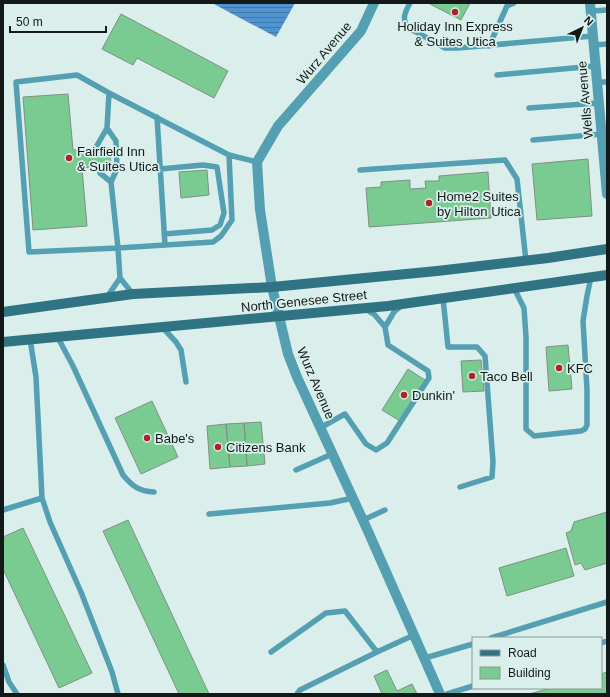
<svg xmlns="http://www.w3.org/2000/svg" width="610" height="697" viewBox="0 0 610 697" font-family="Arial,sans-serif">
	<defs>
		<pattern id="water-rules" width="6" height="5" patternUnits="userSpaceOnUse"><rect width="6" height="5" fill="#5093d1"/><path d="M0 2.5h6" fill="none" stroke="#4177a9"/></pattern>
	</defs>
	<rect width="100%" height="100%" fill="#daefeb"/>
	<path fill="url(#water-rules)" d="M212 3H295L276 37Z"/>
	<path fill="#79cb91" stroke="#818f84" d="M428 3H470L461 20Z
		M121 14 228 71 214 98 137 58 133 65 102 49Z
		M68 94 73 150 110 148 111 166 82 168 87 226 33 230 23 97Z
		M588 159 592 216 537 220 532 164Z
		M207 170 209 195 181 198 179 172Z
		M488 172 491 218 369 227 366 188 381 187V182L410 180V189L426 188 425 181H439V176Z
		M568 345 572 389 549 391 546 347Z
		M481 360 484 391 463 392 461 361Z
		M408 369 425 380 400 421 382 410Z
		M152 401 178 457 141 474 115 418Z
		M261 422 265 464 247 466 244 423Z
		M244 423 247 466 230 467 226 424Z
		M226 424 230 467 210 469 207 426Z
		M607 512V563L585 570 581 563 575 565 566 533 571 531 574 522Z
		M128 520 209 694H179L103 531Z
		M23 528 92 673 59 688 3 569V537Z
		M566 548 574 576 507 596 499 568Z
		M387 670 397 691 412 684 417 694H382L374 676Z
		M607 672V694H529L551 688H601V674Z"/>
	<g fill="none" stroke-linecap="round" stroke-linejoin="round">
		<path stroke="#549fb2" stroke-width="5.5" d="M410 3C405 12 401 20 409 28L445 48H458L593 36
			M591 11 607 10
			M594 45 607 44
			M489 46 507 6 514 3
			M497 75 595 66
			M597 82H607
			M109 93 77 75 16 82 29 252 118 248 213 242 221 236 232 220 229 155
			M529 108 599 103
			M157 117 165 245
			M533 140 602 134
			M95 149 107 128
			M98 166 100 173 111 182
			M160 169 203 165 217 167 224 213 220 225 212 230 164 234
			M360 170 505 160 517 179 526 261
			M514 288 524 308 526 337V429L534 436 581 431 585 429 587 425V390L583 321 587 296 591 277
			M133 294 120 278 118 248 111 182 117 169 116 141 107 128 109 93 229 155 257 162
			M107 297 120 278
			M443 298 448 347H477L485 356 493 462 492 477 460 487
			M162 327 176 342 181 350 186 382
			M385 327 394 312 402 305
			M57 336 73 366 123 475C133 487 139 491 154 492
			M30 339 36 377 42 498 50 522 81 592 112 672 118 694
			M320 428 345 414 366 444 376 450 387 443 429 378 428 371 388 345 385 327 374 314 365 309
			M296 470 332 454
			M3 510 42 498
			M209 514 330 503 353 498
			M363 520 385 510
			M491 638 607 602
			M601 643 607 641
			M271 652 326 613 345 611 377 652
			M425 658 473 644
			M3 665 9 682 17 694
			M297 694 300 690 377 652 414 635
			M447 694 473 686"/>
		<path stroke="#549fb2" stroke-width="10" d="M590 3 607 194
			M272 287 260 210 257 162 278 126 361 31 374 3"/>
		<path stroke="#549fb2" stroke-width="10" d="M272 287 288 354 297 377 367 529 440 694"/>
		<path stroke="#307484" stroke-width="10" d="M3 312 133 294 272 287 437 271 548 258 607 249
			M3 342 388 306 607 275"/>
	</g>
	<g fill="#b2202b" stroke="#daefeb" stroke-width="1.5">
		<circle cx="455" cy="12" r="4"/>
		<circle cx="69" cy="158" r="4"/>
		<circle cx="429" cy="203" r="4"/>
		<circle cx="559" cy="368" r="4"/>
		<circle cx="472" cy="376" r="4"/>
		<circle cx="404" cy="395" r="4"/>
		<circle cx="147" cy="438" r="4"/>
		<circle cx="218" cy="447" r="4"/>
	</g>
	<g text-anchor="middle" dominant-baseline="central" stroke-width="3.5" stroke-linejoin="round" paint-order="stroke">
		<g font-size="13" fill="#121918" stroke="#daefeb" text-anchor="start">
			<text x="455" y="26" text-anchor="middle">Holiday Inn Express<tspan x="455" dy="15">&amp; Suites Utica</tspan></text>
			<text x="77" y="151">Fairfield Inn<tspan x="77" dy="15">&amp; Suites Utica</tspan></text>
			<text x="437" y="196">Home2 Suites<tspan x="437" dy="15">by Hilton Utica</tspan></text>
			<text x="567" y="368">KFC</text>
			<text x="480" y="376">Taco Bell</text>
			<text x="412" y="395">Dunkin'</text>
			<text x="155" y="438">Babe's</text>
			<text x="226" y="447">Citizens Bank</text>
		</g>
		<g font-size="13" fill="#121918" stroke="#daefeb">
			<text transform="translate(324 53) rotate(-50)">Wurz Avenue</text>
			<text transform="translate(585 100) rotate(-95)">Wells Avenue</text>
			<text transform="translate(304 301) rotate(-6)">North Genesee Street</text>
			<text transform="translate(316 383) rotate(67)">Wurz Avenue</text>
		</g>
	</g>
	<rect width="610" height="697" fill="none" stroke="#121918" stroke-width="8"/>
	<rect x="472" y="637" width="130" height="52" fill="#daefeb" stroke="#8a9997"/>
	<rect x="480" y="650" width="20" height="6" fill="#307484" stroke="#8a9997"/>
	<text x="508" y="657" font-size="12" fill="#121918">Road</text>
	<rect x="480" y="667" width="20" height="12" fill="#79cb91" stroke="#8a9997"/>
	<text x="508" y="677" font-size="12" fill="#121918">Building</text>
	<g transform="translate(582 28) rotate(43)" stroke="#daefeb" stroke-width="3" paint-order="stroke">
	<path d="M0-3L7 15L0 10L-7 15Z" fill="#121918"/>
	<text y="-6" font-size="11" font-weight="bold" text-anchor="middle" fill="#121918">N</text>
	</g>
	<path d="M10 26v6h96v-6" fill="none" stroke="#121918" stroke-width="2"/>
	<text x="16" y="26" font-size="12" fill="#121918" stroke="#daefeb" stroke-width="3" paint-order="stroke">50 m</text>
</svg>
